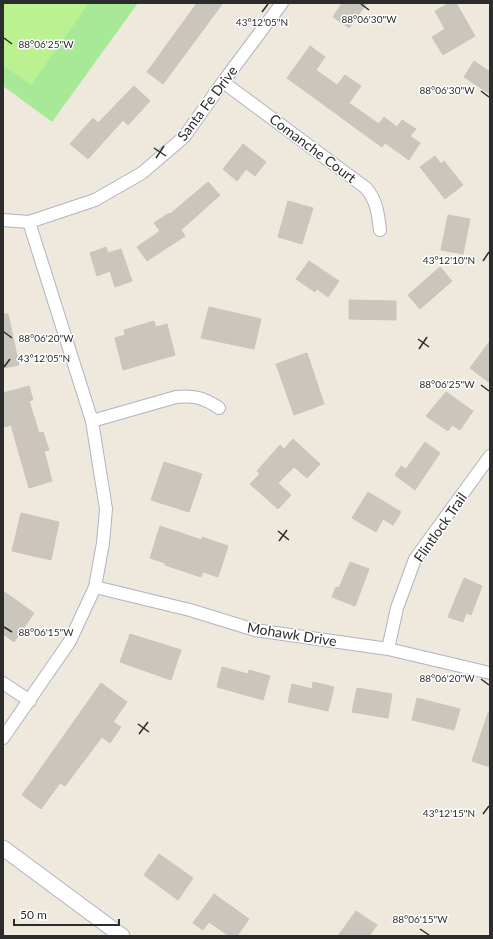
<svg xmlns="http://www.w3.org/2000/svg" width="493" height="939" viewBox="0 0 493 939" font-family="Lato,sans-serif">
	<rect width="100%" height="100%" fill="#efe9dd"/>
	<path fill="#a7e996" d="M3 3H138L52 122 3 86Z"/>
	<path fill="#bcf191" d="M3 3H89L31 85 3 65Z"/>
	<path fill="#cac6bd" stroke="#cac6b6" d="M197 3H223L163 84 147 72Z
		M342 3H367L349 28 333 17Z
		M449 3H456L475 36 443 55 432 37 445 29 435 11Z
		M310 46 325 57 316 70 337 85 345 75 361 86 349 103 379 124 384 117 397 127 402 120 416 129 410 136 420 143 409 160 385 143 382 147 357 129 287 78Z
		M474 61 490 72V94L464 77Z
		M134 86 150 101 128 125 123 120 88 159 70 144 93 118 98 123Z
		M243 144 266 162 255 176 246 169 237 181 223 169Z
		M435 156 441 164 444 161 463 185 445 199 420 167Z
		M208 182 220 195 181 230 185 236 147 261 137 247 160 231 154 223 169 213 170 214Z
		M288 201 313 208 302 244 278 237Z
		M448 215 470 219 463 254 441 250Z
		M106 247 108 253 121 249 132 281 115 287 110 271 97 276 90 253Z
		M309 261 339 281 328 297 317 289 315 292 296 279Z
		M440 267 452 281 420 309 408 295Z
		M349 300 396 301V320L349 319Z
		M209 307 261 319 254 349 201 338Z
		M3 314H8L19 365 3 368Z
		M154 321 156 327 167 324 175 355 123 370 115 338 125 335 124 330Z
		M490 341V383L470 368Z
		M307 353 324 404 294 415 276 364Z
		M29 386 33 400 29 401 39 433 43 432 49 450 44 451 52 481 29 488 11 425 5 427 3 420V393Z
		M446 392 473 411 460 430 452 425 448 431 426 416Z
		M293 439 320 464 307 478 294 467 278 483 291 495 278 509 250 484 260 474 257 471 280 445 284 449Z
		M425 442 440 453 415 490 395 475 401 466 406 469Z
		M164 462 202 474 189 512 151 500Z
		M368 492 401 512 393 525 383 519 376 532 352 518Z
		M21 513 59 522 51 560 12 551Z
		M160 526 202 540V537L228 546 218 577 203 572 201 577 165 565V563L150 558Z
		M350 562 369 569 355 606 332 597 336 587 339 588Z
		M464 578 482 586 471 615 466 613 463 622 448 617Z
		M3 591 34 613 14 642 3 634Z
		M130 634 181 650 171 680 120 662Z
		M222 667 248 674 249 670 270 676 263 700 217 687Z
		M313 682 334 687 328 711 288 702 292 684 312 689Z
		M101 683 127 702 113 722 121 727 110 743 102 737 65 786 60 783 41 809 22 795Z
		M357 688 392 694 388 718 352 712Z
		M417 698 460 709 454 730 412 720Z
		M488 713H490V767L472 761Z
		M159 854 193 878 178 900 144 875Z
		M214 894 249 919 237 936H229L209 922 203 930 193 923Z
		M356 911 377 925 369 936H338Z"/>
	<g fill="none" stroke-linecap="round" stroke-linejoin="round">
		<g stroke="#b1b2c1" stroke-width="14">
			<path id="minor" d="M223 82 366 188C377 201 378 214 380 230
				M3 220 29 222 95 200 142 173 184 137 223 82 282 3
				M92 421 176 397C193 395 205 398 219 408
				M95 587 190 610 255 630 388 649 490 673
				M388 649 397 608 415 559 490 456
				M3 683 30 701
				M3 738 70 641 95 587 103 543 106 509 92 421 29 222"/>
		</g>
		<g stroke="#b1b2c1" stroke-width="17">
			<path id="tertiary" d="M3 848 122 936"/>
		</g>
		<use href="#minor" stroke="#fff" stroke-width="12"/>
		<use href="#tertiary" stroke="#fff" stroke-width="15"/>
	</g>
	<path fill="none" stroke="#2c2c2c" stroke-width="1.5" d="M361 4 369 10M262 12 268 4M4 38 12 44M481 91 489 97M154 148 166 156M156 158 164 146M483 261 489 252M4 332 12 338M418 339 429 347M419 349 427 337M4 367 10 359M481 385 489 391M278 531 289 540M279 541 287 530M4 627 12 632M481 679 489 685M138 724 149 732M139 734 148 722M483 814 489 806M420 929 429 935"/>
	<g text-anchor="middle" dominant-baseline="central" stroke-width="3" stroke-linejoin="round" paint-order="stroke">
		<g font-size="14" fill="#2c2c2c" stroke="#fff">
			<text transform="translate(207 103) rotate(-53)">Santa Fe Drive</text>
			<text transform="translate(313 148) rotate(37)">Comanche Court</text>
			<text transform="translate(440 527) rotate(-55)">Flintlock Trail</text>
			<text transform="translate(292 634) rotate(9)">Mohawk Drive</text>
		</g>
	</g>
	<g font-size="10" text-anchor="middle" fill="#2c2c2c" stroke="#fff" stroke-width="3" stroke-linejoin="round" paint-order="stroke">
		<text x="369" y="23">88°06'30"W</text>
		<text x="262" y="26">43°12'05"N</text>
		<text x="46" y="48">88°06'25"W</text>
		<text x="447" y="94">88°06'30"W</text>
		<text x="449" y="264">43°12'10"N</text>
		<text x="46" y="342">88°06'20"W</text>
		<text x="44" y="362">43°12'05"N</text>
		<text x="447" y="388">88°06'25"W</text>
		<text x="46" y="636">88°06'15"W</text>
		<text x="447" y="682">88°06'20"W</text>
		<text x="449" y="817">43°12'15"N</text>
		<text x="420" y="923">88°06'15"W</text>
	</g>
	<rect width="493" height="939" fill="none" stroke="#2c2c2c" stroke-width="8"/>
	<path d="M14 919v6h105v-6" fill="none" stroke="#2c2c2c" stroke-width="2"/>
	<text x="20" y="919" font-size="12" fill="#2c2c2c" stroke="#ffffff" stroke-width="3" paint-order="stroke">50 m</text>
</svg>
